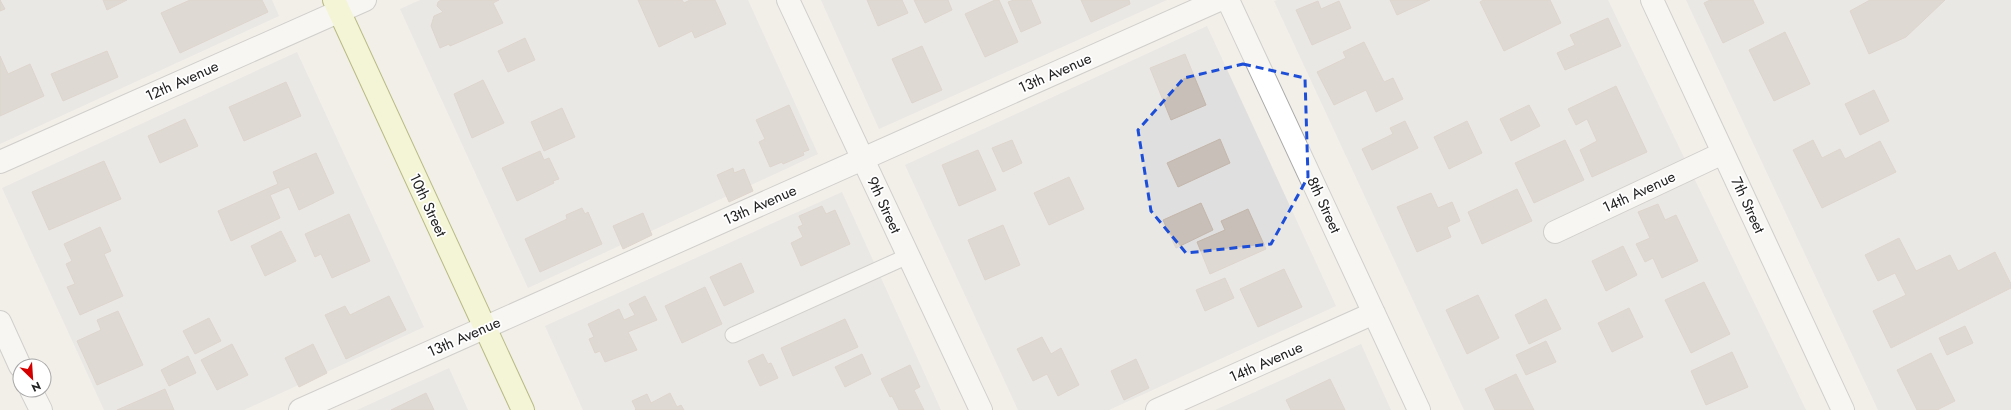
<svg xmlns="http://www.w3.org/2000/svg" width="2011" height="410" viewBox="0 0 2011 410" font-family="Jost,sans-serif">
	<rect width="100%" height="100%" fill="#f2efe9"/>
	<path fill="#e0dfdf" d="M0 0H272L279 16 0 144Z
		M420 0H748L818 154 528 288 400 9Z
		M821 0H1167L879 129Z
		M1278 0H1608L1806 410H1464L1274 1Z
		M1686 0H2011V410H1878Z
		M1207 26 1336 306 1109 410H1018L905 165Z
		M297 52 424 327 244 410H104L2 188Z
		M842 192 941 410H583L545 326Z
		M1361 344 1391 410H1215Z
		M449 368 468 410H357Z"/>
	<path fill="#c7bfb8" stroke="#c4b6ab" d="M0 0 5 9 0 11Z
		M103 0H127L107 10Z
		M190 0H262L268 12 180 53 161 13Z
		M441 0H499L493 3 503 23 450 46 449 44 440 48 431 26 434 16 443 12 437 6 438 2Z
		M638 0H682L684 3 690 0H715L726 24 695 38 692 31 659 47Z
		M867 0H902L908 13 878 26Z
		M914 0H948L952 10 925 23Z
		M995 0H999L1018 42 985 57 965 14Z
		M1014 0H1031L1041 23 1021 32 1008 2Z
		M1081 0H1129L1130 4 1091 22Z
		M1390 0H1430L1397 15Z
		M1483 0H1550L1561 23 1504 51 1480 2Z
		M1710 0H1753L1764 23 1723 43 1704 3Z
		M1870 0H1945L1906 37 1869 54 1850 11Z
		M1318 1 1321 9 1339 1 1351 28 1312 45 1296 10Z
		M1608 18 1621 46 1565 70 1557 53 1575 45 1570 35Z
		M1785 32 1810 84 1774 101 1749 50Z
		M525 38 535 60 508 72 498 51Z
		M1364 42 1384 82 1393 78 1403 99 1376 112 1366 90 1334 105 1317 72 1346 58 1343 52Z
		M922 46 942 90 912 103 892 59Z
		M107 51 118 77 63 101 51 74Z
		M1185 54 1206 105 1171 120 1150 68Z
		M0 56 8 74 30 64 44 96 0 116Z
		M483 80 504 123 472 138 454 94Z
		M286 82 301 116 244 141 229 107Z
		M1616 86 1647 152 1592 177 1580 150 1597 141 1587 119 1576 125 1568 109Z
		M1874 90 1889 121 1860 135 1845 104Z
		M789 105 809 150 803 152 804 155 783 164 782 162 770 167 759 142 765 139 756 120Z
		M1529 105 1540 126 1511 141 1500 119Z
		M562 108 575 137 544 151 531 122Z
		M185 119 198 146 160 163 148 136Z
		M1405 121 1418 148 1372 170 1362 149 1393 134 1390 128Z
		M1467 121 1482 153 1449 169 1434 137Z
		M1220 139 1230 163 1178 187 1167 163Z
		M1012 140 1022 163 1003 172 992 148Z
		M1565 140 1584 180 1534 203 1515 163Z
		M1813 140 1822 158 1840 149 1845 159 1880 141 1896 172 1822 208 1793 150Z
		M978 150 996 190 959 206 942 165Z
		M540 151 544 160 549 158 559 179 553 181 554 183 517 201 502 168Z
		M316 153 334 193 299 210 289 187 270 195 280 218 231 241 218 211 278 184 273 172Z
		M104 161 121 199 49 230 32 192Z
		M733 168 734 173 744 169 753 191 729 202 717 175Z
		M1069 177 1084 209 1049 225 1034 193Z
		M1517 189 1532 221 1482 244 1468 212Z
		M1431 193 1438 208 1452 202 1460 221 1447 227 1451 237 1417 252 1397 207Z
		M1201 203 1213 230 1176 248 1163 220Z
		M1658 204 1665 220 1676 215 1698 261 1662 278 1653 258 1645 262 1636 244 1650 238 1638 212Z
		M822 206 826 214 835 210 850 244 801 266 791 243 803 237 798 227 803 225 799 216Z
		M582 208 585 214 588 212 602 244 540 272 525 239 567 219 566 215Z
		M1248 209 1266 249 1210 274 1197 242 1225 230 1221 221Z
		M643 213 652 235 623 249 613 226Z
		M349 214 370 261 332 278 321 254 315 257 305 234Z
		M1003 225 1020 265 985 280 968 240Z
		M100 227 111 251 104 254 123 296 80 315 67 287 75 284 66 264 72 261 64 244Z
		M281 231 296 261 265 276 251 246Z
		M1899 238 1916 271 1950 255 1958 271 1995 252 2011 284V288L1891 348 1873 311 1906 295 1895 273 1878 281 1865 255Z
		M1623 246 1637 275 1606 291 1592 261Z
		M741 263 754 292 724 306 710 277Z
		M1284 269 1302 307 1258 327 1240 289Z
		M1225 278 1234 298 1205 311 1196 290Z
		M1704 282 1730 334 1691 353 1665 300Z
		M705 287 722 324 682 343 665 306Z
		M1478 295 1499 338 1467 354 1446 310Z
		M389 296 406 330 346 359 325 315 345 306 350 315Z
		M645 296 657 320 628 332 637 350 605 362 600 351 595 353 589 339 594 337 588 324 619 309 624 320 635 315 629 304Z
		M1546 299 1561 329 1529 344 1515 315Z
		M1629 308 1643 337 1612 352 1598 323Z
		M118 311 143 365 97 385 77 341 101 330 97 320Z
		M209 318 221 341 195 354 183 331Z
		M845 319 858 347 793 376 781 348Z
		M1965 326 1973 343 1947 355 1939 338Z
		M1042 337 1051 354 1061 348 1079 385 1058 396 1047 374 1033 381 1017 349Z
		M1546 341 1556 362 1526 375 1516 355Z
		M232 344 248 375 217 390 201 360Z
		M313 344 327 373 299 387 285 358Z
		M1732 352 1748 387 1706 405 1691 371Z
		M1931 353 1955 401 1937 410H1917L1897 370Z
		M763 354 768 364 771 363 778 378 760 386 748 361Z
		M862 354 871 374 845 387 835 367Z
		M188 356 196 373 169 386 161 370Z
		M1136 359 1149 388 1124 400 1111 371Z
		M910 365 920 387 914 390 924 410H899L892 396 890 397 881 379Z
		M1516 374 1534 410H1495L1485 389Z
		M1330 379 1345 410H1291L1286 400Z
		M165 389 174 410H117Z
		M426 393 434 410H391Z
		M670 393 677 407 681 405 684 410H635L636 409 632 401 647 394 651 403Z"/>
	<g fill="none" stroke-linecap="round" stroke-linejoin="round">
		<g stroke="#a9a9a9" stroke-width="17">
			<path id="lane" d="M733 335 908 256"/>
		</g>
		<g stroke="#a9a9a9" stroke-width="24">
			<path id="street" d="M788 0 981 410
				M1228 0 1419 410
				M1652 0 1843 410
				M0 162 365 0
				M1555 232 1723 153
				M0 322 20 366
				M31 390 41 410
				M300 410 1219 0
				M1157 410 1374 313"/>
		</g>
		<g stroke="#707d05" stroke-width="24">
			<path id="secondary" d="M334 0 523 410"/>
		</g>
		<use href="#lane" stroke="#fff" stroke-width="15"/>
		<use href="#street" stroke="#fff" stroke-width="22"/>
		<use href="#secondary" stroke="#f7fabf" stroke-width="22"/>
	</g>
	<path d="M0 0H2011V410H0ZM1243 64 1305 78 1308 177 1271 244 1186 253 1151 211 1138 130 1184 78Z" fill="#f2efe9" fill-opacity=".55" fill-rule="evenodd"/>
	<path fill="none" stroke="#1d4ed8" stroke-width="3" stroke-dasharray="8 5" stroke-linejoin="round" d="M1243 64 1305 78 1308 177 1271 244 1186 253 1151 211 1138 130 1184 78Z"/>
	<g text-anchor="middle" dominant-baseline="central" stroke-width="3.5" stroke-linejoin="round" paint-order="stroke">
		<g font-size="15" fill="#222" stroke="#fff">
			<text transform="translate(1055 73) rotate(-24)">13th Avenue</text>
			<text transform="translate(182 81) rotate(-24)">12th Avenue</text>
			<text transform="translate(1639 192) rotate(-25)">14th Avenue</text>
			<text transform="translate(428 205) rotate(65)">10th Street</text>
			<text transform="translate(760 205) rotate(-24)">13th Avenue</text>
			<text transform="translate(884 205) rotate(65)">9th Street</text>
			<text transform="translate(1324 205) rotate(65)">8th Street</text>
			<text transform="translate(1748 205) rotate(65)">7th Street</text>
			<text transform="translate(464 337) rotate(-24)">13th Avenue</text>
			<text transform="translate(1266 362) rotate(-24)">14th Avenue</text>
		</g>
	</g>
	<g transform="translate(32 378) rotate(155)"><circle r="19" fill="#ffffff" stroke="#a7a7a7"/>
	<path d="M0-3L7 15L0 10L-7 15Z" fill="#d40000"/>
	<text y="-6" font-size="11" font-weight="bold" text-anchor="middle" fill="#222222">N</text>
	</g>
</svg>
